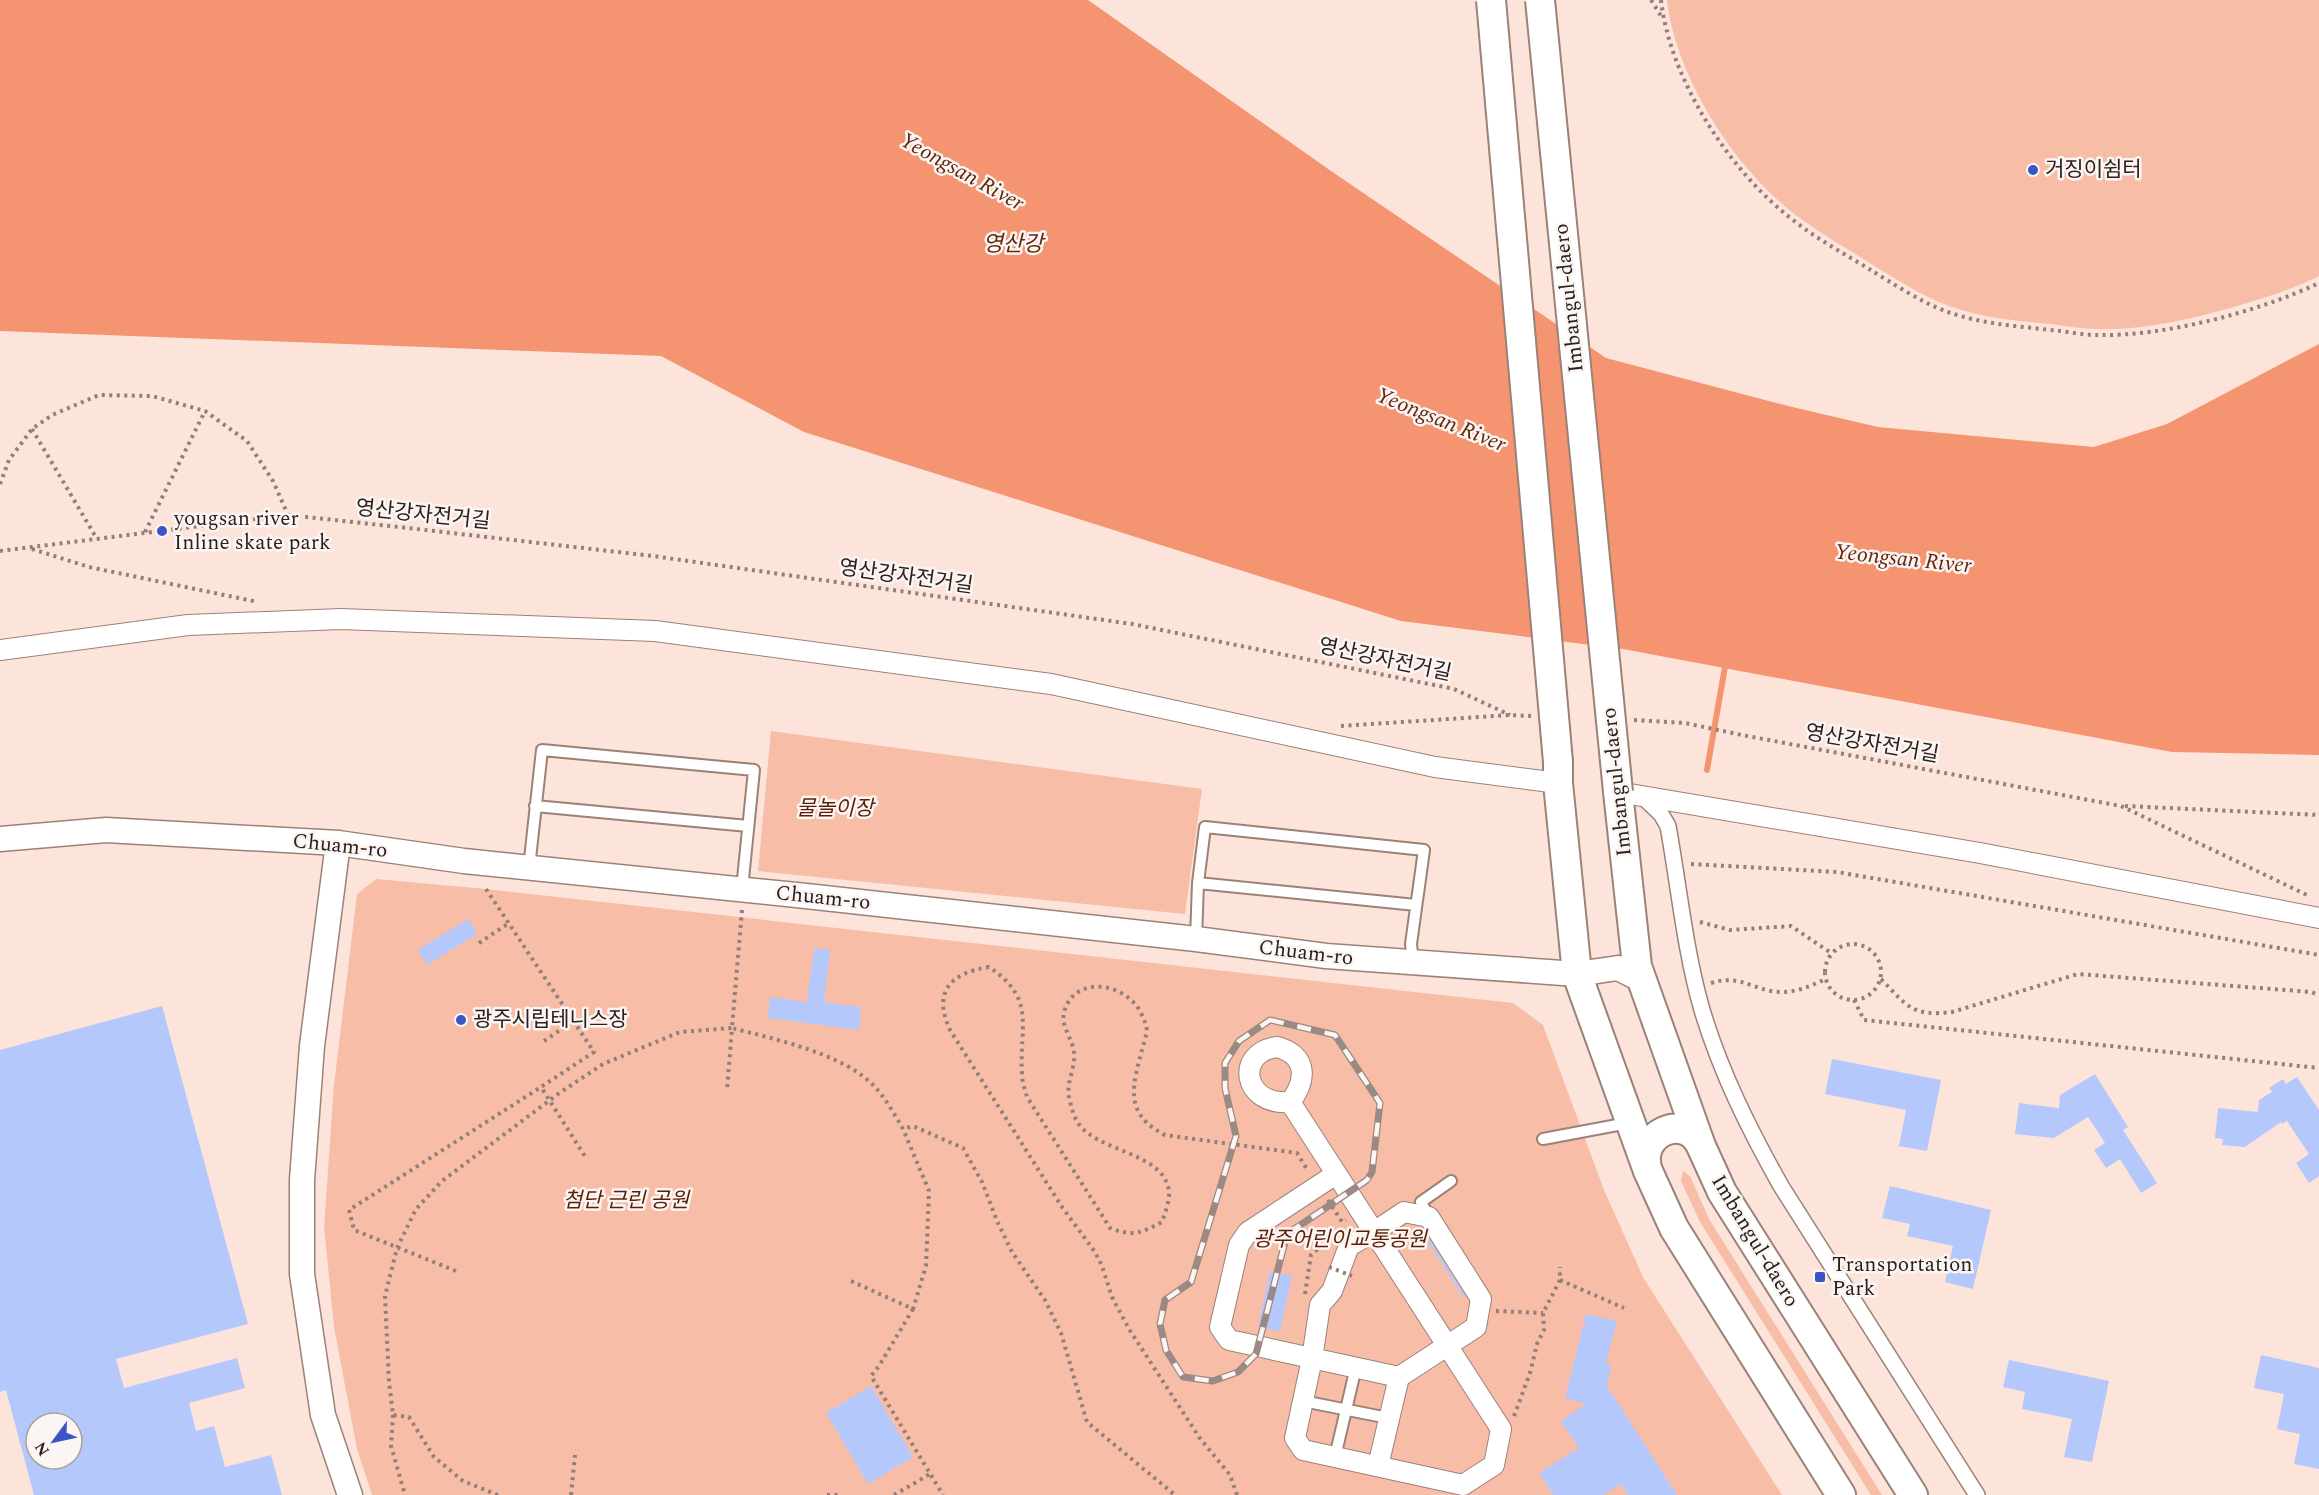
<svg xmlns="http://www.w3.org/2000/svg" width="2319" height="1495" viewBox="0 0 2319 1495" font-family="Spectral,'Noto Sans KR',serif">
	<rect width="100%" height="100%" fill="#fce4db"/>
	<path fill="#f8bda7" d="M1667 0H2319V276C2291 290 2264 298 2234 307 2189 319 2143 331 2096 329 2081 329 2066 326 2051 324 2021 321 1991 319 1962 310 1931 302 1901 282 1873 265 1848 249 1821 234 1797 216 1735 169 1676 78 1667 0Z
		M771 731 1202 789 1185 914 758 871Z
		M376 879 486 889 1513 1003 1543 1025 1604 1190 1644 1279 1782 1495H372L357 1449 334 1327 324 1227 334 1085 357 894Z
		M1683 1171 1690 1176 1709 1219 1882 1495H1871L1700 1222 1681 1181Z"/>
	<path fill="#f49470" d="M0 0H1088L1331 171 1606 358 1788 406 1878 427 2094 447 2167 424 2319 344V755L2172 752 1623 649 1401 621 804 432 661 356 0 331Z"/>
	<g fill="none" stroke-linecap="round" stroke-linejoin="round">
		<path stroke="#f49470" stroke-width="6" d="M1707 770 1726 661"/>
	</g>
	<path fill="#b5c8fc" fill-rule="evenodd" d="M468 919 477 934 427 965 418 950Z
		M814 948 830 950 824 1002 861 1007 859 1030 768 1018 770 997 807 1002Z
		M162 1006 248 1324 116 1359 124 1388 237 1358 245 1388 189 1403 196 1431 214 1426 225 1467 271 1455 282 1495H34L6 1390 0 1392V1050ZM36 1423H72V1459H36Z
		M1832 1059 1941 1080 1927 1151 1899 1146 1906 1110 1825 1094Z
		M2095 1074 2128 1127 2123 1130 2157 1183 2141 1193 2120 1159 2106 1168 2094 1150 2105 1143 2088 1117 2054 1138 2015 1134 2019 1103 2059 1108 2060 1095Z
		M2297 1077 2319 1110V1176L2309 1183 2296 1163 2309 1154 2287 1121 2282 1124 2281 1122 2245 1147 2222 1145 2223 1139 2215 1138 2218 1108 2258 1112 2259 1100 2272 1092 2269 1088 2283 1079 2286 1084Z
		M1890 1186 1991 1210 1973 1289 1945 1282 1953 1246 1907 1236 1910 1224 1882 1218Z
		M1418 1227 1422 1228 1466 1297 1464 1298Z
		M1270 1271 1292 1276 1280 1331 1258 1327Z
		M1586 1314 1617 1321 1606 1362 1611 1365 1607 1386 1677 1495H1628L1621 1484 1603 1495H1553L1539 1473 1579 1448 1561 1421 1586 1404 1565 1398Z
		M2261 1355 2319 1368V1469L2294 1464 2300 1434 2277 1429 2284 1394 2254 1388Z
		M2009 1360 2109 1381 2092 1462 2064 1457 2072 1419 2022 1409 2025 1392 2003 1387Z
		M871 1386 913 1457 868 1484 826 1413Z"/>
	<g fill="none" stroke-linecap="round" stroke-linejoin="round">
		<g stroke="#9c8177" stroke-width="14">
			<path id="service" d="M535 806 748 826
				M529 868 542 750 754 770 742 889
				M1198 883 1416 905
				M1196 939 1198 883 1205 827 1424 850 1411 944 1413 963
				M1543 1139 1628 1123
				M1429 1217 1421 1202 1451 1181
				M1303 1401 1388 1418
				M1335 1457 1356 1367"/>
		</g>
		<g stroke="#9c8177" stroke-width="18">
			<path id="pedestrian" d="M1642 796 1661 814 1668 826C1679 887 1685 951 1702 1010 1721 1073 1749 1129 1781 1186L1977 1495"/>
		</g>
		<g stroke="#9c8177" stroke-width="22">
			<path id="minor" d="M0 650 188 625 341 619 655 631 1051 684 1435 767 1558 783
				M1618 792 1980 853 2319 918
				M1277 1047C1308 1055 1307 1081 1290 1102 1242 1106 1235 1052 1277 1047Z
				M1290 1102 1374 1232 1404 1212 1429 1217 1481 1299 1476 1327 1399 1377 1229 1340 1220 1327 1239 1245 1248 1232 1336 1174
				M1374 1232 1501 1429 1494 1465 1463 1485 1303 1450 1295 1438 1312 1359 1320 1305 1332 1291 1349 1246Z
				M1378 1466 1399 1377"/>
		</g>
		<g stroke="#9c8177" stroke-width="27">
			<path id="tertiary" d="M0 839 106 830 338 843 464 861 806 896 1196 939 1326 956 1577 974 1618 968 1642 980
				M338 843 312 1046 302 1180V1274L323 1415 350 1495"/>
		</g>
		<g stroke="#9c8177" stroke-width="32">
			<path id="secondary" d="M1558 762V783L1577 974 1648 1171 1674 1228 1841 1495
				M1618 792 1637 966 1701 1146 1722 1192 1913 1495
				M1648 1171C1635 1134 1685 1111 1701 1146"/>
		</g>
		<path stroke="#917f79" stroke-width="4" stroke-dasharray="3 4.5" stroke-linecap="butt" d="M1651 0 1661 16
			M1661 0C1670 80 1730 172 1793 220 1817 239 1843 253 1869 269 1892 283 1924 304 1948 312 1982 324 2016 326 2051 330 2066 331 2081 335 2096 335 2163 337 2258 312 2319 283
			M32 429 97 539
			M0 484 9 460 32 429 52 415 99 395 152 396 205 411 247 441 273 481 288 515
			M145 532 205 411
			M32 549 89 567 258 602
			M0 551 288 515 408 528 653 556 1132 624 1454 689 1510 715
			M1634 720 1685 723 1742 735 2121 806 2307 895
			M1341 726 1510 715 1531 716
			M2125 806 2319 815
			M1691 864 1837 872 2319 955
			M486 889 594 1052 541 1087 586 1158
			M742 910 732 1028C774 1039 845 1054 875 1087 886 1099 895 1115 903 1129L913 1126 963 1148 982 1182 997 1221 1012 1252 1045 1300 1061 1333 1087 1422 1175 1495
			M1700 922 1730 930 1791 926 1831 953
			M479 943 509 923
			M1825 972a28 28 0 1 1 56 0a28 28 0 1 1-56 0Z
			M1881 979C1907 1006 1912 1017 1952 1012L2078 974 2311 992 2319 995
			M1711 983C1736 975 1748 986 1771 991 1791 995 1808 987 1826 979
			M1854 1000 1864 1020 2319 1068
			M544 1041 573 1021
			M1328 1200 1342 1222 1346 1220
			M456 1271 354 1230 349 1210 541 1087
			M1560 1280 1624 1308
			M851 1281 913 1309 926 1266 929 1191 903 1129
			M1305 1294 1311 1255 1330 1239
			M913 1309 879 1366 871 1376 943 1495
			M1496 1311 1543 1313
			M393 1415 391 1446 405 1495
			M1514 1416 1530 1373 1537 1344 1544 1330 1543 1313 1560 1280V1267
			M498 1495 463 1481 434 1457 409 1417 393 1415 389 1382 385 1296 397 1248 416 1209 442 1181 558 1094 603 1064 680 1032 732 1028 727 1090
			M571 1495 575 1455
			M827 1495H838
			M894 1495 930 1474
			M1237 1495 1230 1475 1199 1437 1129 1329 1112 1297 1102 1266 1095 1252 1062 1207 950 1030C932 991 951 973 989 967 1037 999 1019 1026 1022 1074 1022 1082 1025 1090 1027 1097L1110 1228C1133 1237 1141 1233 1162 1222 1165 1213 1170 1201 1169 1191 1164 1152 1097 1152 1078 1123 1073 1115 1071 1106 1069 1097 1066 1082 1076 1067 1074 1052 1072 1037 1059 1025 1065 1009 1076 978 1116 982 1135 1004 1140 1009 1143 1018 1146 1024 1148 1030 1145 1040 1143 1046 1133 1085 1122 1113 1165 1135L1297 1153 1308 1171"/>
		<use href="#service" stroke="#fff" stroke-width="10"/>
		<use href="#pedestrian" stroke="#fff" stroke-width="15"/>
		<use href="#minor" stroke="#fff" stroke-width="20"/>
		<use href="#tertiary" stroke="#fff" stroke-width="24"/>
		<use href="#secondary" stroke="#fff" stroke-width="28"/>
		<g stroke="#9b8983" stroke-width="7">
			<path id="rail" d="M1270 1020 1335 1035 1380 1103 1372 1172 1367 1180 1287 1234 1256 1354 1238 1372 1213 1381 1183 1377 1166 1350 1160 1324 1165 1300 1191 1282 1236 1136 1225 1088V1063L1239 1041Z"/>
		</g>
		<use href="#rail" stroke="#fbf5f3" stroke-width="4.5" stroke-dasharray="14" stroke-linecap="butt"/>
		<g stroke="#9c8177" stroke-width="32" stroke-linecap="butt">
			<path id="secondary-bridge" d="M1491 0 1558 762
				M1540 0 1618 792"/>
		</g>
		<path stroke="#917f79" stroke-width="4" stroke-dasharray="3 4.5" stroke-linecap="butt" d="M1329 1267 1352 1276"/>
		<use href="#secondary-bridge" stroke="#fff" stroke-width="28"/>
	</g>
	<g fill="#3a55c7" stroke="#fbf5f3" stroke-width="2">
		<circle cx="2033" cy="170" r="6"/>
		<circle cx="162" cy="531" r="6"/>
		<circle cx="461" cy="1020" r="6"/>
		<rect x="1814" y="1271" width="12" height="12" rx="3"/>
	</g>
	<g text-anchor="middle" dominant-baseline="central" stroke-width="5" stroke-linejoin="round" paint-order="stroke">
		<g font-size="21" fill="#2b201c" stroke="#fbf5f3" text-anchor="start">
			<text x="2045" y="170">거징이쉼터</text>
			<text x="174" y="519">yougsan river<tspan x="174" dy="24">Inline skate park</tspan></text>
			<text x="473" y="1020">광주시립테니스장</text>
			<text x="1832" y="1265">Transportation<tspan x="1832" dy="24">Park</tspan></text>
		</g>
		<g font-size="21" fill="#2b201c" stroke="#fbf5f3">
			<text transform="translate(1569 298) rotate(-96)">Imbangul-daero</text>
			<text transform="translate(423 515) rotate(6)">영산강자전거길</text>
			<text transform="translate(906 577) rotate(8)">영산강자전거길</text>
			<text transform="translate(1385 660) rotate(12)">영산강자전거길</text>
			<text transform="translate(1872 744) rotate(10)">영산강자전거길</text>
			<text transform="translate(1617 782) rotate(-96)">Imbangul-daero</text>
			<text transform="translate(340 846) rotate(6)">Chuam-ro</text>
			<text transform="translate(823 898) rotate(6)">Chuam-ro</text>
			<text transform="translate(1306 953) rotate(7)">Chuam-ro</text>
			<text transform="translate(1755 1241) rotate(59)">Imbangul-daero</text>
		</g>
		<g font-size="21" font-style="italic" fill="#5b1f05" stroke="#fbf5f3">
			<text x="835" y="809">물놀이장</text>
			<text x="626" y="1201">첨단 근린 공원</text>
			<text x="1340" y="1240">광주어린이교통공원</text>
		</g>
		<g font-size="22" font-style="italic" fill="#62260c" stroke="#fbf5f3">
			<text transform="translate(962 172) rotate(29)">Yeongsan River</text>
			<text x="1013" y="244">영산강</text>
			<text transform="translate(1441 420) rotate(22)">Yeongsan River</text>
			<text transform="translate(1903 559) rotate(6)">Yeongsan River</text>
		</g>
	</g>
	<g transform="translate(54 1441) rotate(237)"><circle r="28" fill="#fbf5f3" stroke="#a8a09d" stroke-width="1.5"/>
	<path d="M0-4.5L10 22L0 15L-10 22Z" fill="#3a55c7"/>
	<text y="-9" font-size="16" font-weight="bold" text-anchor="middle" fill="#2b201c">N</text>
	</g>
</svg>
